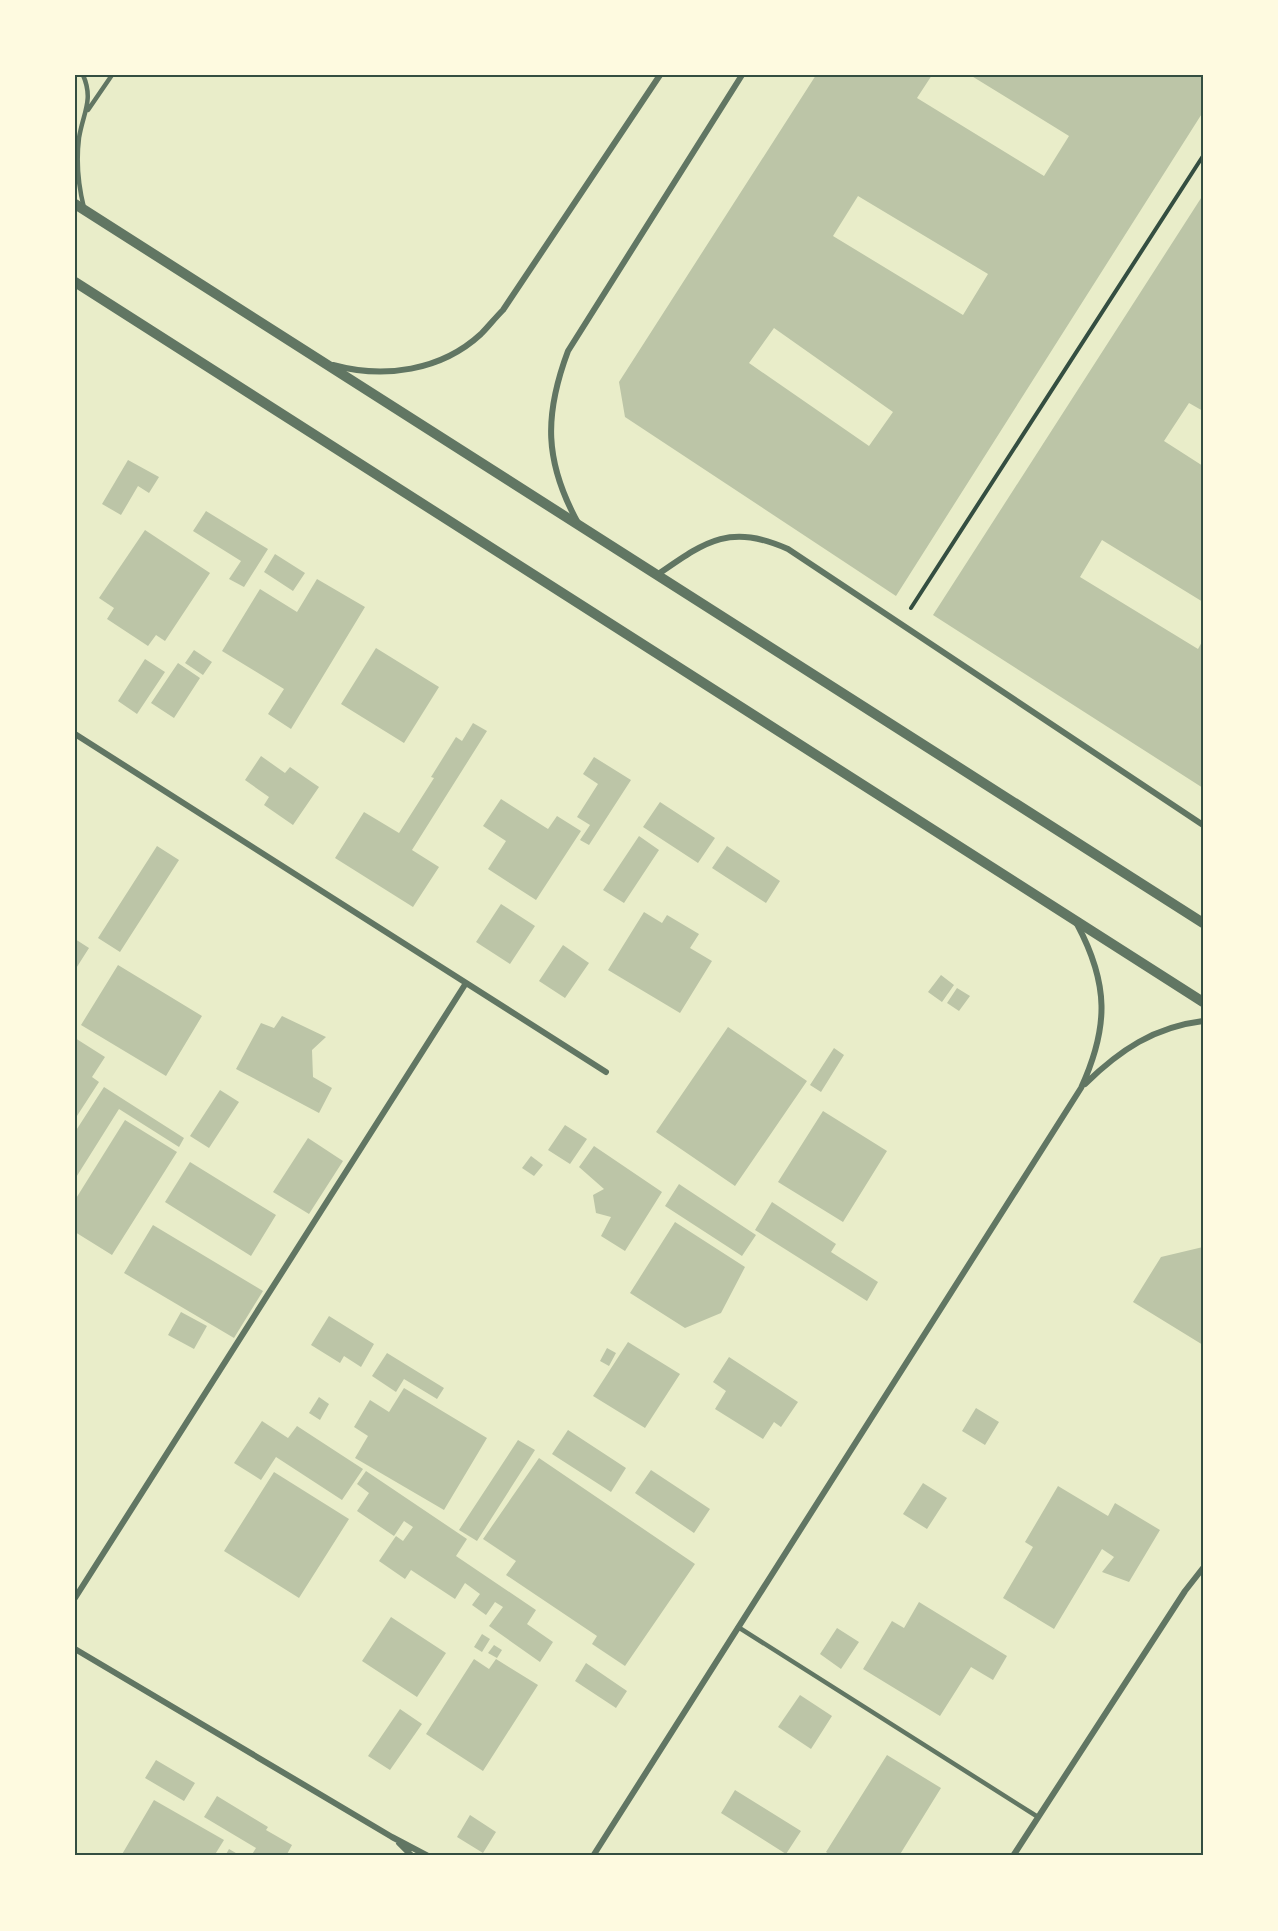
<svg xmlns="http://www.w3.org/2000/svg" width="1278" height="1931" viewBox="0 0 1278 1931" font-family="'Archivo Narrow',sans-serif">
	<rect width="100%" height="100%" fill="#e9edc9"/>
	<path fill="#bcc5a7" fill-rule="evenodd" d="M816 75H932L917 98 1044 176 1069 136 970 75H1203V112L896 596 625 417 619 382ZM858 196 988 274 963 315 833 236ZM774 328 893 412 869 446 749 363Z
		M1203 195V411L1189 403 1164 441 1203 466V602L1102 540 1080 577 1198 649 1203 640V788L933 615Z
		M128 460 159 477 149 493 138 486 121 515 102 504Z
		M206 511 268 549 244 587 229 579 241 561 193 531Z
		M145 530 210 573 165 641 156 635 148 646 107 619 114 608 99 598Z
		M275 554 305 573 293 591 264 572Z
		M317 579 365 607 291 729 268 714 284 689 222 651 260 589 297 612Z
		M376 648 439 687 404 743 341 704Z
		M194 650 212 662 203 675 185 663Z
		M145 659 165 672 137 714 118 701Z
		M178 663 200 678 174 718 151 703Z
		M473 723 487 731 412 850 439 867 413 907 335 858 364 812 399 833 434 778 431 777 456 737 462 741Z
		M261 756 285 773 290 767 319 787 293 825 264 805 269 797 245 780Z
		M594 757 631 780 589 845 580 840 590 825 577 817 598 784 583 774Z
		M501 799 548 829 557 816 581 831 536 900 488 869 506 841 483 826Z
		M660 802 715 838 698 863 643 827Z
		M639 836 659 850 624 903 603 890Z
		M157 846 179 860 120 952 98 938Z
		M727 846 780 881 766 903 712 868Z
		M501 904 535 926 510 964 476 942Z
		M644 912 662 923 667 915 699 934 690 948 712 961 680 1013 608 970Z
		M75 939 89 948 75 970Z
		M563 945 589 963 565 998 539 981Z
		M118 965 202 1016 166 1076 81 1025Z
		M941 975 954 985 942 1002 928 992Z
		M957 988 970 996 959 1011 947 1003Z
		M282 1016 326 1037 312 1050 313 1077 332 1088 319 1113 236 1069 261 1023 274 1028Z
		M728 1027 807 1081 735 1186 656 1132Z
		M75 1038 105 1057 92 1077 99 1082 75 1119Z
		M834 1048 844 1055 821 1092 810 1085Z
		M104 1087 184 1138 179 1147 119 1109 75 1179V1132Z
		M220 1090 239 1102 209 1148 190 1136Z
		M823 1111 887 1151 843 1222 778 1182Z
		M125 1120 177 1152 112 1255 75 1232V1200Z
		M565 1125 587 1139 570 1164 548 1150Z
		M308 1138 343 1161 309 1214 273 1192Z
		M594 1146 662 1192 625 1251 601 1236 611 1217 596 1213 593 1195 604 1189 579 1167Z
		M531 1156 543 1165 534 1176 522 1168Z
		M190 1162 276 1215 251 1256 165 1202Z
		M679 1184 756 1235 742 1256 665 1206Z
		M772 1202 836 1244 831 1252 878 1282 867 1301 755 1230Z
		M675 1222 745 1267 721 1313 685 1328 630 1293Z
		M153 1225 263 1291 234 1338 124 1273Z
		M1203 1247V1345L1133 1302 1161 1257Z
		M181 1312 207 1326 194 1349 168 1335Z
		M329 1316 374 1344 361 1367 344 1356 340 1363 311 1345Z
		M628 1342 680 1374 645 1428 593 1396Z
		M607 1348 616 1353 609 1366 600 1361Z
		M387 1353 444 1388 437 1399 404 1379 396 1392 372 1376Z
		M729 1357 798 1402 781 1427 774 1422 763 1439 715 1409 726 1391 713 1382Z
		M404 1388 487 1438 444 1510 355 1458 368 1436 354 1427 370 1400 389 1412Z
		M319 1397 329 1404 320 1420 309 1413Z
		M976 1408 999 1422 985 1445 962 1431Z
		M262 1421 288 1438 297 1426 363 1469 342 1500 276 1457 261 1480 234 1463Z
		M568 1430 626 1468 611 1492 552 1454Z
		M518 1440 535 1450 477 1541 459 1530Z
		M539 1458 695 1564 625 1666 592 1644 597 1636 506 1575 516 1561 483 1539Z
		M651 1470 710 1509 694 1533 635 1493Z
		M366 1471 467 1539 456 1556 536 1610 527 1624 553 1642 540 1662 489 1626 503 1607 495 1602 486 1615 472 1605 480 1594 465 1583 455 1599 411 1570 405 1579 379 1561 396 1536 403 1541 413 1527 404 1521 394 1536 357 1511 369 1493 357 1484Z
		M274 1472 349 1519 299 1598 224 1551Z
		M923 1483 947 1498 927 1529 903 1514Z
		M1058 1486 1108 1516 1115 1503 1160 1530 1129 1582 1102 1572 1114 1557 1102 1549 1054 1629 1003 1598 1033 1547 1025 1542Z
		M919 1602 1007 1656 993 1680 971 1667 940 1716 863 1669 892 1621 904 1628Z
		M391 1617 446 1653 417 1697 362 1661Z
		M837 1628 859 1642 841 1669 820 1654Z
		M482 1634 490 1639 482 1652 474 1647Z
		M494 1645 502 1650 497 1658 488 1653Z
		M474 1659 489 1669 496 1659 538 1685 483 1771 426 1734Z
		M586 1663 627 1691 616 1708 575 1681Z
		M800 1695 832 1716 811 1749 778 1727Z
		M400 1709 422 1724 390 1770 368 1756Z
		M887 1755 941 1788 899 1856H832L826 1852Z
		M156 1760 195 1783 184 1801 145 1778Z
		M735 1790 801 1831 786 1854 721 1813Z
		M217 1796 268 1827 266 1830 292 1845 286 1856H251L256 1848 204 1817Z
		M154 1800 224 1840 214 1856H121Z
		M470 1815 496 1832 483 1853 457 1837Z
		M229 1849 241 1856H225Z"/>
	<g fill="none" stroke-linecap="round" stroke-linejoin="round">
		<path stroke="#344e41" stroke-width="4" d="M911 608 1203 156"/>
		<path stroke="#617663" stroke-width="4.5" d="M83 75C94 100 83 113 79 138 76 162 78 184 84 208
			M88 110 112 75
			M738 1627 1038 1817"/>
		<path stroke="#617663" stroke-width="6" d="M333 365C384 379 441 371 481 334 488 327 495 318 503 310L660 75
			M578 523C544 461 544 415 568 351L742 75
			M657 575C706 541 729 523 788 549L1203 825
			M75 734 606 1072
			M1085 1084C1120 1050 1154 1027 1203 1021
			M75 1598 466 983
			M75 1649 392 1837 428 1856
			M399 1843 412 1856
			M593 1856 1081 1088C1109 1027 1109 984 1077 924
			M1013 1856 1185 1591 1203 1568"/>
		<path stroke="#617663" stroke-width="10" d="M75 204 1203 923
			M75 282 1203 1002"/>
	</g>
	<rect width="1278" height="1931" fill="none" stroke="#fefae0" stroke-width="153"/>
	<rect x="76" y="76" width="1126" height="1778" fill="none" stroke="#344e41" stroke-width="2"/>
</svg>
